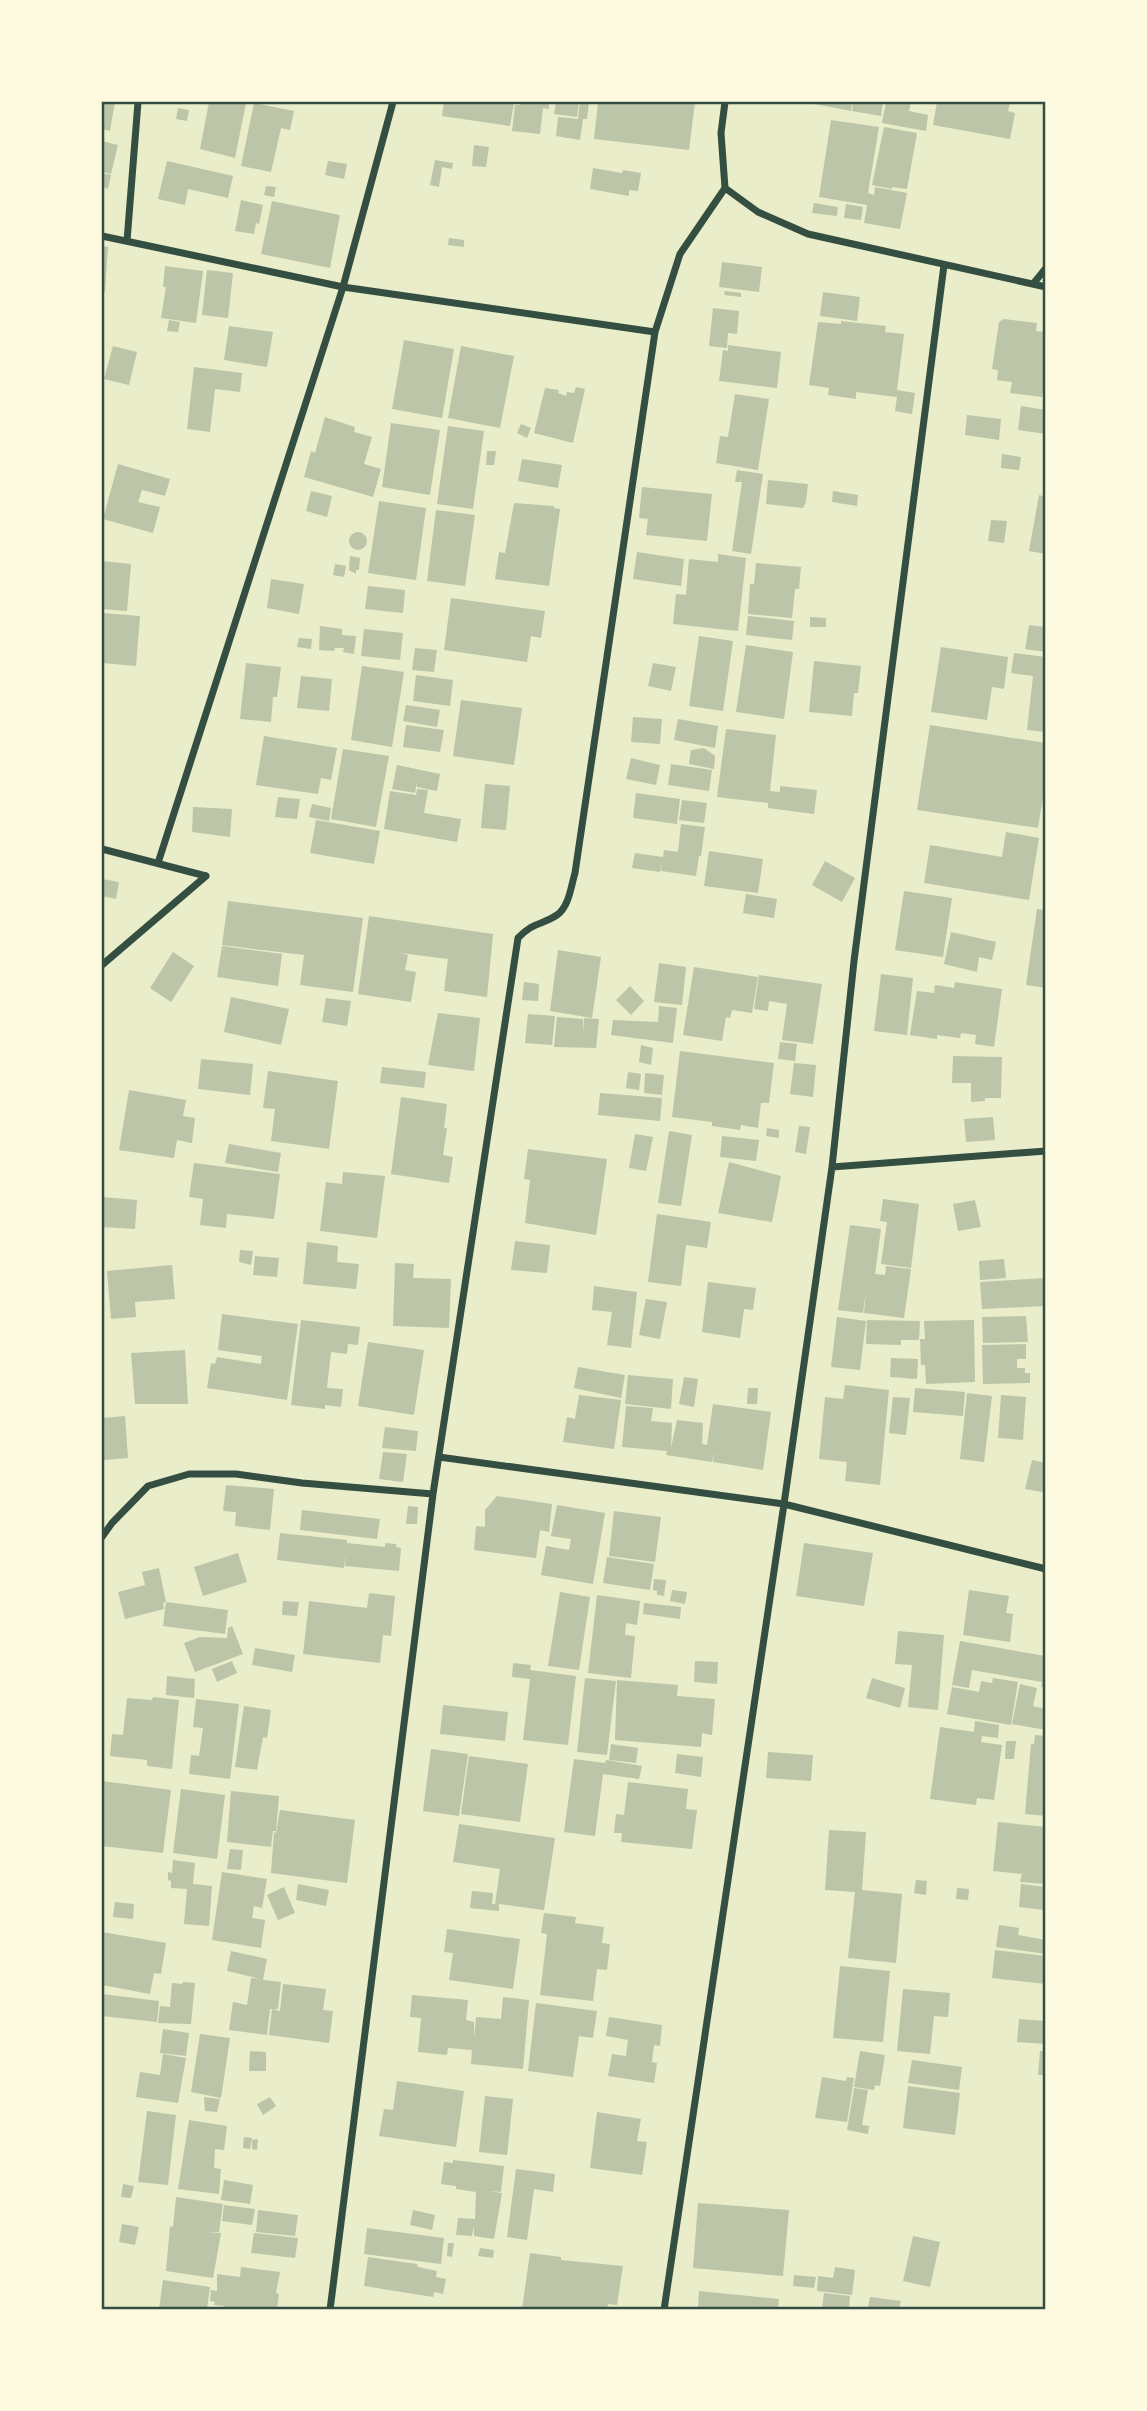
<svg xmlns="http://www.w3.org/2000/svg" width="1147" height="2411" viewBox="0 0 1147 2411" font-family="'Varela Round',sans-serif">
	<rect width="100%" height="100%" fill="#e9edc9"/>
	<path fill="#bcc5a7" d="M102 102H115L110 131 102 129Z
		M209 102 246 103 235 158 200 149Z
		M444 102 514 103 510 126 442 116Z
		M520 102H549V109L543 108 540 134 512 131 515 105H520Z
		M556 102H579L577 117 554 114Z
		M580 102H589L587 119H583L580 140 556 136 558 117 578 119Z
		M598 102 616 104V102H695L689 150 594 139Z
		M804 102H852L851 111Z
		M853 102H883L881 116 852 111Z
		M886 102H911L909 111 928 115 926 131 882 123Z
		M937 102H1010L1008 111 1015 113 1010 139 933 125Z
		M254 103 294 111 290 130 281 128 271 172 241 166Z
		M178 108 189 110 187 121 176 119Z
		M831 120 879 127 868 193 874 195 875 187 907 193 900 229 864 223 867 205 819 197Z
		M884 127 917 133 907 189 892 187V189L872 185Z
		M102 141 118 145 111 174 102 172Z
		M474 145 489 147 486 167 472 166Z
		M435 160 453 163 452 169 442 167 439 187 430 185Z
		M167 161 233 176 228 198 188 189 185 205 158 199Z
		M328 161 347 164 344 179 325 175Z
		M593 168 622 173 623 170 641 173 638 191 629 190V196L590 189Z
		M102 173 111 175 108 189 102 187Z
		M266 186 276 187 274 197 264 195Z
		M241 200 263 205 259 224 256 223 254 234 235 231Z
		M272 201 340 215 330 268 261 254Z
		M814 203 838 207 837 216 812 213Z
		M846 204 863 207 861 220 844 218Z
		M449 238 464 240V247L448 245Z
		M102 246 108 247 105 292H102Z
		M722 262 762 267 759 292 719 287Z
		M165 266 203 271 196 323 161 318 166 287H163Z
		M207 270 233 273 228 318 202 315Z
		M725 291 741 293V297L724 295Z
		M823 292 860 297 857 321 820 316Z
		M713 308 739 311 737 334 728 333 727 348 709 346Z
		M1004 319 1037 323 1036 331 1046 332V373L1042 397 1010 393 1012 382 997 380 998 370 992 369 999 322Z
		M169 320 180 322 178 332 167 331Z
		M841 321 886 326 885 332 904 334 897 390 915 393 912 414 895 411 897 397 856 392V399L828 395 829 388 809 385 818 322 841 324Z
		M229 326 273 332 267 367 224 360Z
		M404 340 454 349 442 418 392 409Z
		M728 345 781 352 777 388 719 381 723 350 728 351Z
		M113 346 137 352 129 385 104 379Z
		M461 346 514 356 500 428 448 418Z
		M194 367 242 373 240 392 215 389 210 432 187 429Z
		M576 387 585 389 573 443 534 433 545 388 559 390 558 393 566 396 567 392 574 393Z
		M735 394 769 399 758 470 716 463 720 436 728 437Z
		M1021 406 1046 410V434L1018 430Z
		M967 415 1001 419 999 440 965 435Z
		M325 417 355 427 354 432 372 437 364 464 381 469 373 497 304 477 311 451 315 453Z
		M391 423 440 430 430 495 382 487Z
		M521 424 531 428 527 438 517 433Z
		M448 426 484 431 473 509 437 504Z
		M487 451H496L494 465H486Z
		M1002 454 1021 457 1019 470 1001 468Z
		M522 459 562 465 558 488 518 481Z
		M118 464 170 479 165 496 142 490 138 502 160 507 153 533 103 519Z
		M737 470 763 474 751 554 732 551 742 482H735Z
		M768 480 808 484 806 502 803 508 766 504Z
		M642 487 712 494 707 541 646 535 648 519 639 518Z
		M311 491 332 496 327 517 306 511Z
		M833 491 858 495 857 506 832 502Z
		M1039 495 1046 497V554L1029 551Z
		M379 501 426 508 416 580 368 573Z
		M514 503 554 506V508L560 509 549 586 495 579 499 552 505 553Z
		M436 510 475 515 465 586 427 581Z
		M991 520 1007 521 1004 543 988 541Z
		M349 541a9 9 0 1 1 18 0a9 9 0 1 1-18 0Z
		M637 552 684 559 681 586 633 579Z
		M718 554 746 558 738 631 673 624 676 594 686 595 689 559 718 562Z
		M350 556 360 558 359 570H356V574L349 570Z
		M102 561 131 564 127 611 102 609Z
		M756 563 801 567 799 589H795L792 618 748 614 750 584H754Z
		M335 564 346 566 344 577 333 575Z
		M271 579 304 584 299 614 267 608Z
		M368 586 405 590 403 613 365 609Z
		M451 598 545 611 541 638 531 636 527 662 444 650Z
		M102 613 140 616 136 666 102 663Z
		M748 616 794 621 792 640 746 635Z
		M810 617 826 618V627H810Z
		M1029 625 1046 627V652L1025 649Z
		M320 626 342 629V635L356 636 354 654 343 652 344 648H335L334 651 319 650Z
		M364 629 403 633 400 660 361 656Z
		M699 636 733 641 723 711 689 706Z
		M299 638 312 639 311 649 297 647Z
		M746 645 793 652 784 719 736 712Z
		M941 647 1008 657 1004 689 992 687 987 720 931 712Z
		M415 648 437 650 434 672 412 670Z
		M1014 653 1046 657V732L1027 730 1033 676 1011 673Z
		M814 661 861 666 858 693H854L852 716 809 712Z
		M246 663 281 667 277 697H273L271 722 240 719Z
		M653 663 676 667 671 691 648 686Z
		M362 666 404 672 392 747 351 740Z
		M416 675 453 680 450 706 413 701Z
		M301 676 332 679 329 711 297 708Z
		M461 700 522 708 514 765 453 756Z
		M406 705 440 710 437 727 403 721Z
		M633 717 662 719 660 744 631 742Z
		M678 719 718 726 715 748 674 740Z
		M406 725 444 730 440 752 403 747Z
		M930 725 1046 743V778L1038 828 917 810Z
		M726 729 776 735 770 791 780 792V786L817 790 814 814 768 808V803L717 797Z
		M264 736 337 748 331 780 321 778 318 794 256 785Z
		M704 748 715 756 714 769 689 764 691 750Z
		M343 749 389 756 376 827 331 819Z
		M631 758 660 765 656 785 626 779Z
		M671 764 712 770 709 791 668 785Z
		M397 765 440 774 437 791 417 787V783L415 793 392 789Z
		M485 784 510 786 506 830 481 828Z
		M417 789 428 790 424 813 461 819 457 842 384 829 390 791 416 795Z
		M636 793 680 799 677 824 633 818Z
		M278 797 300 799 297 819 275 817Z
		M682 800 707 803 704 823 679 820Z
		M312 804 331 808 329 821 309 817Z
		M193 807 232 809 230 837 192 832Z
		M316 820 380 831 374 864 310 853Z
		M681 824 705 827 701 856H699L696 876 661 871 662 861 660 872 632 868 635 853 663 857 664 850 678 852Z
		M1006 832 1039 838 1029 900 924 883 930 845 1002 857Z
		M709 851 763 859 758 893 704 886Z
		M825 861 855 878 842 902 812 885Z
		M102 879 119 882 116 899 102 896Z
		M904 891 952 898 943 957 895 950Z
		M746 894 777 899 774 918 743 913Z
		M228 901 363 918 353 992 300 985 304 955 222 945Z
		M1037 909 1046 910V988L1026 985Z
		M369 916 493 934 487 997 444 991 448 959 400 953 408 955 405 970 416 972 411 1002 358 994Z
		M951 932 996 942 992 960 979 957 977 972 944 964Z
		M222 946 282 954 278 986 217 977Z
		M558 950 601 957 592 1018 550 1011Z
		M173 952 194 966 171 1002 150 988Z
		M659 963 686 967 682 1005 654 1002Z
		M694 967 758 977 752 1013 732 1010 730 1018 726 1017 722 1041 683 1035Z
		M881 974 913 978 907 1035 874 1031Z
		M759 975 822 984 813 1044 782 1040 787 1004 769 1001 768 1011 754 1009Z
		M524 982 539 984 538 1001 522 1000Z
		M955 982 1002 989 994 1047 975 1044 976 1035 961 1033 960 1038 937 1035V1039L910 1035 917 991 934 993 935 985 954 988Z
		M630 986 644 1001 631 1015 616 1000Z
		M231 997 289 1009 281 1045 224 1032Z
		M326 998 351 1001 347 1026 322 1022Z
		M659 1006 677 1008 673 1043 611 1035 613 1020 658 1022Z
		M438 1013 480 1018 474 1071 428 1065Z
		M528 1014 555 1016 552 1045 525 1043Z
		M557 1017 583 1019V1034L584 1018 599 1019 596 1048 554 1047Z
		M780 1042 797 1044 795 1061 778 1059Z
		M641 1045 653 1048 651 1065 639 1062Z
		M680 1051 774 1063 769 1103H761L758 1128 741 1125 740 1130 712 1126V1122L672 1117Z
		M953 1056 1002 1057 1001 1098H985V1101L971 1102V1083H952Z
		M201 1059 253 1064 250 1095 198 1089Z
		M794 1063 816 1065 813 1097 790 1094Z
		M382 1067 426 1072 424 1088 380 1083Z
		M268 1071 338 1081 329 1149 271 1141 275 1109 263 1108Z
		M628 1072 641 1074 639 1090 626 1088Z
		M645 1073 664 1075 662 1095 644 1093Z
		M129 1090 186 1100 183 1116 195 1118 192 1143 177 1140 174 1158 119 1150Z
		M600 1093 662 1098 660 1121 598 1115Z
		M401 1097 447 1104 444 1128H447L443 1155 453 1157 449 1183 391 1174Z
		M993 1117 995 1140 966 1142 964 1119Z
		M799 1126 810 1127 806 1154 795 1152Z
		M767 1128 779 1130V1138L766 1136Z
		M669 1131 692 1135 681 1206 658 1203Z
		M635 1134 653 1137 646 1171 629 1168Z
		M722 1136 759 1140 756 1161 720 1157Z
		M229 1144 281 1153 278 1172 225 1163Z
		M528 1149 607 1159 596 1235 525 1223 530 1180 524 1179Z
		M729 1162 781 1176 772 1222 718 1213Z
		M194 1163 280 1174 274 1219 227 1214 226 1228 200 1225 203 1199 189 1197Z
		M343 1172 385 1176 377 1238 320 1231 326 1182 342 1184Z
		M102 1197 137 1200 135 1229 102 1227Z
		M883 1199 919 1204 911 1268 881 1264 887 1222 880 1221Z
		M975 1200 981 1227 958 1231 953 1204Z
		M657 1214 711 1222 707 1248 686 1245 681 1286 648 1282Z
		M850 1225 881 1229 875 1274 885 1275 886 1266 911 1269 904 1318 864 1313 866 1292 863 1313 838 1310Z
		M515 1241 550 1245 547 1273 511 1270Z
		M307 1242 338 1246 337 1262 359 1264 356 1289 303 1284Z
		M240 1250 253 1251 251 1265 239 1262Z
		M255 1256 279 1258 277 1277 253 1275Z
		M1004 1259 1006 1278 980 1280 979 1261Z
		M395 1263 414 1264 413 1278 451 1279 449 1328 393 1326Z
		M172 1265 175 1299 135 1302 136 1317 111 1319 107 1271Z
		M1046 1278V1306L982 1309 980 1282Z
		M708 1282 756 1288 753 1310 744 1309 740 1338 702 1332Z
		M594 1286 637 1292 631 1348 607 1345 612 1312 592 1310Z
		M646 1299 667 1302 660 1339 639 1335Z
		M222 1314 298 1324 287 1400 207 1388 211 1363 215 1364 217 1357 261 1364 262 1356 218 1350Z
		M1026 1316 1028 1342 983 1343 982 1317Z
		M837 1317 866 1321 860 1370 831 1367Z
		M301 1320 360 1327 358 1345 348 1344 347 1354 331 1352 327 1388 343 1389 341 1407 325 1405V1409L291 1405Z
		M867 1320 920 1321 919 1340H901V1345L866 1344Z
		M974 1320 975 1382 926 1384 925 1365H921L920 1339H925L924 1321Z
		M368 1342 424 1350 414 1415 358 1406Z
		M1026 1344V1359H1017V1368H1025V1373H1030V1383L983 1384 982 1345Z
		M185 1350 188 1404H135L131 1353Z
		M891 1358 918 1359 917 1379 890 1377Z
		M578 1367 625 1375 621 1398 574 1388Z
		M628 1375 673 1379 671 1409 625 1404Z
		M684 1377 698 1379 694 1407 679 1404Z
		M845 1385 889 1390 880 1485 845 1481 847 1462 819 1459 825 1397 843 1399Z
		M748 1388H758L757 1404H747Z
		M915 1388 965 1392 963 1416 913 1412Z
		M967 1393 992 1396 984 1462 960 1459Z
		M579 1395 621 1400 614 1449 563 1442 567 1417 575 1419Z
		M1001 1395 1026 1397 1023 1440 998 1438Z
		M893 1397 910 1398 906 1435 889 1433Z
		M713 1404 771 1412 763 1470 713 1462 715 1451 712 1462 666 1455 667 1451 622 1447 626 1406 653 1408 651 1421 672 1423 671 1448 677 1420 703 1423 702 1444 707 1445Z
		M125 1416 128 1458 104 1460 102 1458V1418Z
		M385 1427 418 1431 416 1451 382 1448Z
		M383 1452 407 1454 403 1482 379 1479Z
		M1032 1460 1046 1463V1486L1042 1492 1025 1489Z
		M226 1485 274 1489 270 1530 235 1526 236 1512 223 1511Z
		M497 1496 552 1504 549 1532 540 1530 536 1558 474 1550 476 1526 485 1527V1510Z
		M557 1505 605 1513 593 1584 541 1575 546 1546 569 1550 571 1539 551 1536Z
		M408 1506 418 1507 417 1524H406Z
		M302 1510 380 1519 377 1539 300 1530Z
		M614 1511 661 1517 655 1562 609 1556Z
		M280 1533 347 1540V1543L385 1547V1543L396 1544V1547L401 1548 399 1571 345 1566 346 1553 344 1568 277 1560Z
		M804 1543 873 1553 864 1606 796 1596Z
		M238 1553 247 1582 203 1596 194 1567Z
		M607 1557 654 1564 650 1590 603 1583Z
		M159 1568 166 1602 163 1603 164 1609 125 1619 118 1592 145 1585 142 1572Z
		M654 1579 666 1580 664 1596 657 1595V1591L653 1590Z
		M672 1590 687 1592 685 1604 670 1601Z
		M969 1590 1009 1596 1006 1613 1013 1614 1010 1642 963 1635Z
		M560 1592 590 1597 579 1670 548 1666Z
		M369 1593 395 1596 391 1636 383 1635 380 1663 303 1654 309 1601 367 1608Z
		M597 1595 640 1601 637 1625 626 1623 625 1635 635 1636 631 1678 588 1673Z
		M283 1601 299 1602 297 1616 282 1615Z
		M166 1602 228 1610 225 1634 163 1626Z
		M644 1603 681 1607 680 1619 643 1614Z
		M232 1626 243 1654 195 1672 184 1643 200 1637 227 1638 228 1628Z
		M898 1631 944 1635 938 1710 908 1707 912 1665 895 1664Z
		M960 1641 1045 1656 1046 1687H1041L1042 1682 972 1670 969 1688 952 1685Z
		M255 1648 295 1655 292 1672 252 1665Z
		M232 1661 237 1673 217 1682 212 1669Z
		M695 1661 718 1662 717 1684 694 1682Z
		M513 1663 531 1665 530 1670 576 1676 568 1745 523 1740 530 1679 512 1677Z
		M167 1676 195 1679 194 1698 166 1695Z
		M585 1678 616 1681 607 1755 577 1752Z
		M872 1678 905 1688 900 1708 866 1698Z
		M993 1678 1018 1682 1011 1725 947 1714 952 1687 979 1692 981 1681 992 1683Z
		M617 1680 678 1685 677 1696 715 1699 712 1735 702 1733 701 1747 615 1740Z
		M1020 1684 1037 1688 1033 1706 1046 1709V1730L1012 1724Z
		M153 1697 179 1700 172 1769 147 1766V1760L110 1756 112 1734 123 1735 127 1698 152 1700Z
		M196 1699 239 1704 230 1779 189 1774 191 1755 199 1756 203 1728 193 1727Z
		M443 1705 508 1712 505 1741 440 1734Z
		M244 1706 271 1710 267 1738 263 1737 257 1770 235 1767Z
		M975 1721 999 1725 998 1738 982 1736 981 1742 1002 1745 994 1800 977 1798 976 1805 930 1799 940 1727 974 1732Z
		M1035 1735 1046 1736V1816L1025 1814 1031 1744H1034Z
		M1006 1741H1016L1014 1759H1005Z
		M611 1744 638 1748 636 1763 609 1760Z
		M431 1749 468 1754 459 1816 423 1811Z
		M768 1752 813 1755 811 1781 766 1778Z
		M677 1754 703 1757 701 1777 675 1773Z
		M469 1756 528 1764 520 1822 461 1814Z
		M574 1759 605 1763 606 1760 642 1766 639 1779 603 1774 595 1836 564 1832Z
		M102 1781 171 1790 163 1853 102 1846Z
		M628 1782 688 1789 686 1809 697 1810 692 1849 621 1842 622 1833H614L616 1814 624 1815Z
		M181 1789 225 1795 217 1859 173 1853Z
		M231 1791 279 1796 276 1831H273L271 1847 227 1842Z
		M280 1810 355 1820 347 1883 271 1873 274 1832 276 1833Z
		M998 1822 1046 1827V1884L1020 1882 1022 1874 993 1871Z
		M459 1824 555 1838 544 1910 499 1904V1911L470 1908 472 1891 493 1893 492 1904H495L500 1869 453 1862Z
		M829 1830 866 1832 862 1890 902 1894 896 1963 848 1958 855 1892 825 1890Z
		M230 1849 243 1850 241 1870 227 1869Z
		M173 1860 195 1863 193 1884 212 1886 209 1926 184 1924 187 1889 171 1888V1881L168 1880V1872L172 1873Z
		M222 1872 267 1879 262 1908 254 1906 252 1918 265 1920 261 1948 212 1940Z
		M916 1880 927 1881 926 1895 914 1893Z
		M298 1884 329 1890 326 1906 296 1900Z
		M1021 1884 1046 1887 1044 1910 1019 1907Z
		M284 1887 295 1913 278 1920 267 1895Z
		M957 1888 969 1889 968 1900 956 1899Z
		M115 1902 134 1904 133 1919 113 1917Z
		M544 1913 576 1917 575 1923 604 1927 602 1943 610 1944 607 1970 597 1969 593 2001 540 1995 547 1934 541 1933Z
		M999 1925 1019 1928 1018 1935 1046 1940V1954L996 1947Z
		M447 1929 520 1939 513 1989 449 1980 453 1953 444 1952Z
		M102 1932 166 1943 161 1974 154 1973 150 1994 102 1985Z
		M995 1950 1046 1956V1984L992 1978Z
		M231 1951 267 1959 263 1980 281 1982 278 2009H270L267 2035 229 2030 233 2002 247 2005 251 1978 261 1979 227 1971Z
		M840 1966 890 1971 883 2042 833 2038Z
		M183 1982 195 1983 191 2024 158 2023 160 2006 170 2007 172 1983 182 1984Z
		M283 1984 326 1989 323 2010 333 2011 329 2043 269 2035 272 2009 280 2011Z
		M903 1989 950 1993 948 2017 934 2016 930 2054 897 2051Z
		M102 1994 159 2001 157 2022 102 2016Z
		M412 1995 468 2000 466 2020 474 2022V2039L476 2017 501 2019 503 1997 529 2000 523 2069 471 2064 472 2050 448 2048 447 2055 418 2052 421 2018 410 2017Z
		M536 2003 597 2011 593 2038 579 2036 573 2077 528 2071Z
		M609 2017 662 2025 660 2046 654 2045 652 2062 657 2063 654 2083 608 2076 612 2054 626 2056 628 2040 606 2036Z
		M1019 2019 1046 2021V2044L1017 2042Z
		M163 2029 189 2033 186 2056 160 2053Z
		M200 2034 230 2038 221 2098 191 2092Z
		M250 2051 266 2052V2071H249Z
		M860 2051 885 2055 880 2086 875 2085 874 2090 854 2087Z
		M1040 2051H1046V2075H1038Z
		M163 2054 186 2058 178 2103 136 2097 140 2072 160 2075Z
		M912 2060 962 2067 959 2090 908 2083Z
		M822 2077 846 2081 847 2077 854 2078 847 2122 815 2118Z
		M397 2081 464 2091 456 2147 379 2136 384 2109 393 2110Z
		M908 2086 960 2093 955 2135 903 2128Z
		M854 2088 868 2090 862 2125 869 2126 868 2134 847 2130Z
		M485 2096 513 2099 507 2155 479 2152Z
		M204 2097 220 2099 217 2112 205 2111Z
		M270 2097 276 2106 263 2115 257 2104Z
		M147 2111 176 2115 168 2185 138 2182Z
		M597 2112 641 2119 637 2141 647 2142 642 2175 590 2168Z
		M189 2120 227 2126 224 2150 215 2149 214 2168 221 2169 219 2194 178 2189Z
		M244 2137 252 2138 250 2149 243 2148Z
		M258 2139 257 2150 252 2149V2140Z
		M453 2160 504 2166 501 2192 489 2191 502 2193 494 2239 474 2236V2227L472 2236 456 2235 458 2218 475 2219 476 2192 456 2189V2186L441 2184 444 2162 453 2163Z
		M516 2169 555 2174 553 2192 534 2189 527 2240 507 2237Z
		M224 2180 253 2185 250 2204 221 2200Z
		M123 2184 134 2186 131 2198 121 2197Z
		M176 2197 223 2204 219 2232H207L221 2233 213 2278 166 2271 170 2226 173 2227Z
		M698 2203 789 2210 783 2276 693 2268Z
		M224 2205 255 2209 252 2225 222 2221Z
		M258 2210 298 2215 295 2236 256 2232Z
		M413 2210 435 2215 432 2230 410 2225Z
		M122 2224 139 2227 135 2245 119 2242Z
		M367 2228 444 2238 441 2264 364 2254Z
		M254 2233 298 2238 295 2258 251 2253Z
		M913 2236 940 2242 930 2287 903 2281Z
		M448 2243H454L452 2257 447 2256Z
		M480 2248 494 2250 493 2258 478 2256Z
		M530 2253 561 2257V2260L623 2266 617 2305 608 2304 607 2309H522Z
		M368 2257 417 2264 418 2267 437 2271 436 2277 446 2279 443 2294 434 2292 433 2297 364 2286Z
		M241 2267 280 2272 276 2293 279 2294 277 2309H223L224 2306 214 2305 215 2302 210 2301 211 2290 217 2291V2274L240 2277Z
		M835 2267 855 2270 852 2295 817 2291 818 2276 833 2278Z
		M794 2275 816 2277 814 2288 793 2286Z
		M163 2280 210 2287 207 2309H159Z
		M699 2291 779 2299 778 2309H698Z
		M824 2293 850 2296 849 2309H822Z
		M870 2297 901 2301 899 2309H868Z"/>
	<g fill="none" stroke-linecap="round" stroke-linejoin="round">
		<path stroke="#344e41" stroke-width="7" d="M725 102 721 133 725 188 758 212 808 234 1046 287
			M102 236 343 287 655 332
			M127 241 138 102
			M1033 284 1046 268
			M102 849 206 876
			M158 863 343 287 393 102
			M102 965 206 876
			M832 1167 1046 1151
			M439 1457 784 1504 1046 1569
			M102 1537 112 1523 148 1486 189 1474H236L302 1483 433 1494
			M330 2310 433 1494 518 938C533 922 542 925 557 915 569 907 571 886 575 873L655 332 680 254 725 188
			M664 2310 784 1504 832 1167 854 961 944 265"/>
	</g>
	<rect width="1147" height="2411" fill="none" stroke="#fefae0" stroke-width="206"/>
	<rect x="103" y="103" width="941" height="2205" fill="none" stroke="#344e41" stroke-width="2.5"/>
</svg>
